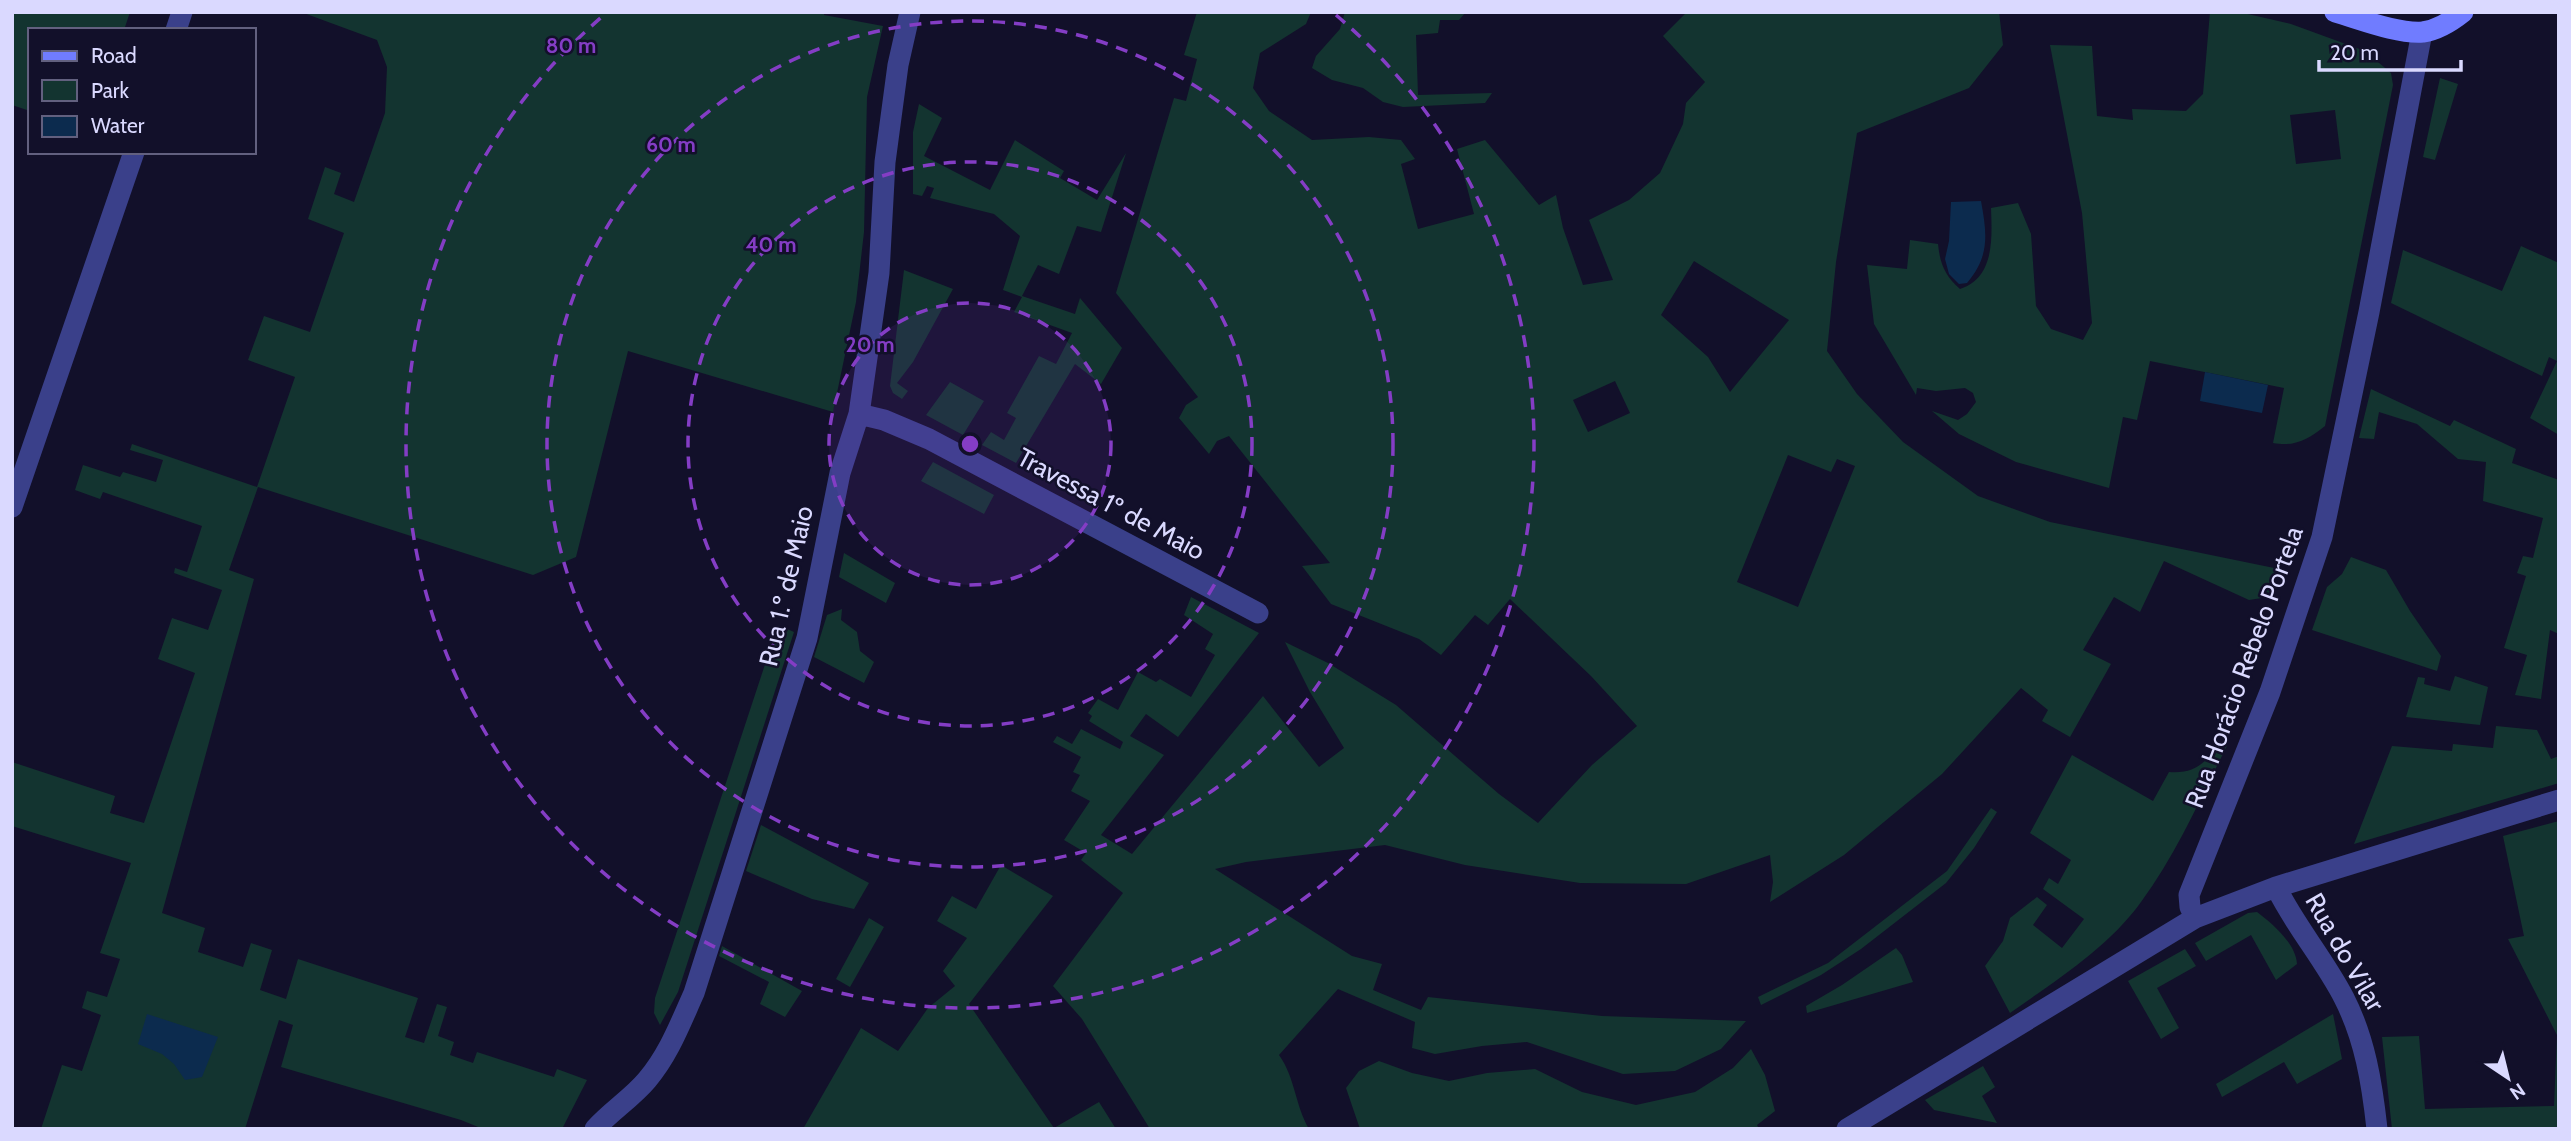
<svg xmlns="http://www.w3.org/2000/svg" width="2571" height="1141" viewBox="0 0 2571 1141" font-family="Cabin,sans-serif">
	<rect width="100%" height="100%" fill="#12102a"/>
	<path fill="#133430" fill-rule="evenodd" d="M12 12H130L124 30H30V111L12 105Z
		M301 12H824V15L883 26 867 97 864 232 856 302 833 412 628 351 576 557 533 575 258 487 229 570 254 579 162 913 205 928 198 952 243 967 251 943 272 950 260 990 286 999 298 959 418 998 405 1037 424 1043 437 1004 447 1007 438 1036 454 1042 450 1055 473 1063 477 1052 554 1077 557 1069 587 1080 562 1129H483L461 1120 281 1067 293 1025 279 1020 245 1129H41L62 1065 82 1071 101 1015 82 1008 87 991 107 997 120 959 100 953 131 863 12 826V762L115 796 110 813 144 823 195 673 158 659 172 618 208 630 222 590 174 573 175 568 187 572 202 526 103 492 100 499 75 490 83 465 120 477 123 472 156 482 163 460 130 450 132 444 257 487 295 377 248 360 264 316 310 332 344 233 308 219 325 167 341 173 334 194 354 202 385 113 387 67 377 40Z
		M1197 12H1311L1306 24 1260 53 1253 88 1269 111 1312 140 1369 137 1401 140 1415 159 1401 164 1418 229 1474 214 1457 149 1485 140 1539 205 1556 195 1563 228 1583 285 1613 280 1589 220 1629 200 1660 173 1683 124 1686 103 1705 82 1663 36 1687 12H1999L2003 45 1969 88 1857 133 1836 262 1827 351 1857 394 1903 442 1978 496 2050 522 2279 569 2268 597 2249 600 2164 561 2140 612 2114 597 2083 650 2111 664 2070 737 2042 721 2048 710 2021 688 1942 774 1844 855 1770 902 1773 882 1770 855 1686 884 1580 883 1465 865 1385 845 1246 862 1215 869 1352 956 1382 964 1373 990 1421 1010 1428 997 1602 1016 1746 1021 1721 1049 1675 1071 1623 1074 1527 1042 1482 1046 1435 1054 1412 1048 1415 1022 1338 989 1279 1055C1295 1077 1295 1105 1309 1129H1150L1082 1019 1053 986 1123 893 1081 860 1086 853 1064 840 1090 801 1071 791 1080 775 1073 772 1081 757 1053 742 1057 736 1072 744 1081 729 1120 749 1123 742 1089 721 1092 716 1088 713 1098 699 1118 710 1138 672 1156 682 1160 679 1191 697 1215 655 1205 649 1213 634 1184 615 1191 597 1259 633 1178 737 1146 714 1130 736 1164 755 1101 835 1132 854 1263 696 1319 767 1344 748 1310 692 1285 642 1328 663 1396 705 1499 794 1538 823 1592 765 1637 726 1591 676 1510 599 1488 625 1475 615 1441 655 1419 639 1331 604 1302 566 1330 563 1229 436 1217 441 1209 454 1179 418 1186 405 1198 397 1116 293 1174 98 1186 101 1197 59 1184 55ZM1694 261 1789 320 1730 392 1708 357 1661 315ZM1615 381 1630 413 1588 432 1573 400ZM1788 455 1831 472 1837 459 1855 466 1798 607 1737 582Z
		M1345 12H1466L1459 20H1440L1438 33 1416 35 1418 95 1492 93 1485 103 1403 107 1383 102 1363 88 1332 80 1312 68 1316 56 1340 29Z
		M2210 12H2239L2291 24 2365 51 2391 73 2393 85 2325 426C2307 440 2295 447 2273 443L2284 388 2150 361 2137 420 2123 417 2109 488 2016 462 1959 434 1932 411 1958 420 1967 414 1976 402 1973 393 1965 388 1936 391 1917 388 1916 395 1874 324 1867 265 1907 269 1910 240 1938 244C1940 264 1945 276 1960 289 1995 278 1992 237 1991 208L2018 203 2031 234 2036 306 2051 329 2083 340 2092 323 2082 213 2050 45 2092 46 2097 116 2133 120 2132 109 2186 111 2203 94ZM2335 110 2341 159 2296 164 2290 115Z
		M2440 78 2458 84 2435 160 2423 157Z
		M919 104 942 118 924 156 990 190 1015 140 1064 171 1060 178 1097 200 1126 153 1101 232 1077 226 1059 274 1038 265 1022 296 1075 314 1080 298 1122 348 1101 384 1075 364 1016 463 982 445 991 432 1004 440 1016 418 1007 413 1039 356 1056 364 1072 333 1014 312 1022 297 1003 290 1020 236 994 214 930 198 934 188 927 186 922 196 913 194V132Z
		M2521 246 2559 263V435L2530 418 2557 361 2549 357 2542 376 2391 303 2403 250 2502 291Z
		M904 270 953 289 913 362 897 383 908 391 902 399 893 393 890 386Z
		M950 382 984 401 963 435 926 415Z
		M2371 389 2450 426 2454 420 2516 449 2512 463 2559 480V634L2550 630 2541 699 2515 695 2527 655 2504 648 2526 576 2517 573 2523 556 2533 558 2543 518 2483 501 2486 462 2458 459 2417 424 2379 412 2374 439 2359 438Z
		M933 462 994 495 984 514 921 481Z
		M844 553 895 583 886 603 839 577Z
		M2351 557 2386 570 2410 611 2441 656 2437 671 2312 630 2327 587 2342 574Z
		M842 609 841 620 857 632 860 651 874 662 864 683 814 657 827 615Z
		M778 625 794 632 678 992 660 1025 654 1013 655 998Z
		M2455 676 2488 687 2480 725 2406 717 2418 677 2425 678 2424 684 2450 691Z
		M2496 726 2537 730 2551 759 2559 756V783L2354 844 2392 746 2452 751 2453 744 2493 748Z
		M2221 744 2227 746C2200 799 2176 855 2141 902 2108 948 2055 981 2010 1013L1985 966 2003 941 2010 918 2037 897 2047 905 2033 925 2062 948 2084 919 2043 889 2049 878 2058 884 2071 860 2030 833 2072 755 2153 801 2169 772C2197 774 2204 762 2221 744Z
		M1991 808 1997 812 1974 848 1946 883 1861 949 1821 975 1761 1005 1758 997 1828 963 1947 871Z
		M2559 821V1129H2392L2382 1037 2419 1036 2425 1109 2554 1106 2557 1035 2508 939 2524 936 2503 836Z
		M761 825 869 883 854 909 812 899 746 871Z
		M1001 865 1053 896 969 1004 1054 1128 1099 1102 1116 1129H803L861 1028 898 1051 928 1008 955 986 943 971 967 938 937 921 952 896 976 909Z
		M2257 912C2273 924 2296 944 2297 964L2276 980 2251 935 2206 961 2195 943 2248 913Z
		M869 918 884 927 850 987 836 979Z
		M722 946 802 991 785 1017 760 1004 769 982 719 956Z
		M1896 948 1902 955 1913 982 1807 1013 1806 1006 1842 985Z
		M2185 949 2196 966 2157 988 2179 1028 2161 1039 2128 981Z
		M2333 1014 2342 1059 2297 1084 2284 1062 2222 1097 2216 1084Z
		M1751 1049 1765 1075 1775 1111 1757 1125 1759 1129H1360L1346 1088 1359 1071 1379 1061 1412 1073 1449 1081 1487 1073 1535 1069 1582 1092 1636 1105 1695 1092 1733 1068Z
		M1983 1066 1995 1087 1982 1096 1997 1123 1934 1110 1925 1100Z"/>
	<path fill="#0c2b4e" d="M1981 201C1987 234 1990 256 1967 283L1959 284 1949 274 1945 259 1949 241 1951 202Z
		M2205 372 2268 385 2262 413 2200 401Z
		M147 1014 218 1037 202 1077 185 1080 174 1064 162 1054 138 1044Z"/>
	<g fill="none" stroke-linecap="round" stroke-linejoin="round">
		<path stroke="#3a408a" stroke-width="21" d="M176 30 182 12
			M859 414 884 420 929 439 1258 613
			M12 507 134 152
			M2276 887C2295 926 2324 959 2344 998 2365 1039 2372 1083 2377 1129
			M2195 918 2190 907 2189 895 2270 692 2322 537 2369 312 2422 32
			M595 1129C611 1111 632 1098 647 1080 669 1054 680 1024 694 993L807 638 840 473 859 414 879 273 885 162 898 65 910 12
			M1847 1129 2195 918 2276 887 2559 800"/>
		<path stroke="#707cff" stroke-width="21" d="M2335 12C2360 19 2397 34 2423 32 2437 30 2453 20 2463 12"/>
	</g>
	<circle cx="970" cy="444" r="141" fill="#843dc5" fill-opacity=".12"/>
	<g fill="none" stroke="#843dc5" stroke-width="3.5" stroke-dasharray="12 9">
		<circle cx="970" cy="444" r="141"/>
		<circle cx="970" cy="444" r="282"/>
		<circle cx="970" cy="444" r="423"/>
		<path d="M1336 15A564 564 0 1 1 604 15"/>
	</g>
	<g text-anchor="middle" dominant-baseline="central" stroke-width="5" stroke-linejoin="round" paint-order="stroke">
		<g font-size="26" fill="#dad9ff" stroke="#12102a">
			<text transform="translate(1111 504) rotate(28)">Travessa 1º de Maio</text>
			<text transform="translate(786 586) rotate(-77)">Rua 1.º de Maio</text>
			<text transform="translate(2244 667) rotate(-70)">Rua Horácio Rebelo Portela</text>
			<text transform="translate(2345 952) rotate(60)">Rua do Vilar</text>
		</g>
	</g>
	<circle cx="970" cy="444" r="10" fill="#843dc5" stroke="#12102a" stroke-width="3.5"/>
	<g font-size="21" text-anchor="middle" font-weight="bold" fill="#843dc5" stroke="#12102a" stroke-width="5" stroke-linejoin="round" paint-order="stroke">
		<text x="571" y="53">80 m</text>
		<text x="671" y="152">60 m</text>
		<text x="771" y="252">40 m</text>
		<text x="870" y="352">20 m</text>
	</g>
	<rect width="2571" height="1141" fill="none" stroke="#dad9ff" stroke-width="28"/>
	<rect x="28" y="28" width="228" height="126" fill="#12102a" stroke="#62607f" stroke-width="2"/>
	<rect x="42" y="51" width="35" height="10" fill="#707cff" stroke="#62607f" stroke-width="2"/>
	<text x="91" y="63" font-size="21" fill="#dad9ff">Road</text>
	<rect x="42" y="80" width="35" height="21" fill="#133430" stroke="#62607f" stroke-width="2"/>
	<text x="91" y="98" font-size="21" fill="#dad9ff">Park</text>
	<rect x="42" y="116" width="35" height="21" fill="#0c2b4e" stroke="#62607f" stroke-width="2"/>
	<text x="91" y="133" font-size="21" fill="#dad9ff">Water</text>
	<g transform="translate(2508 1078) rotate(145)" stroke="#12102a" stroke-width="5" paint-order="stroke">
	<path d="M0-5L12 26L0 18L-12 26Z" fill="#dad9ff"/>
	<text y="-10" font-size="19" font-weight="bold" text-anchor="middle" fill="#dad9ff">N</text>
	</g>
	<path d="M2319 60v10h142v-10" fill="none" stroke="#dad9ff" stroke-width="3.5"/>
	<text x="2330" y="60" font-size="21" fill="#dad9ff" stroke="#12102a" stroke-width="5" paint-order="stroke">20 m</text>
</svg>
